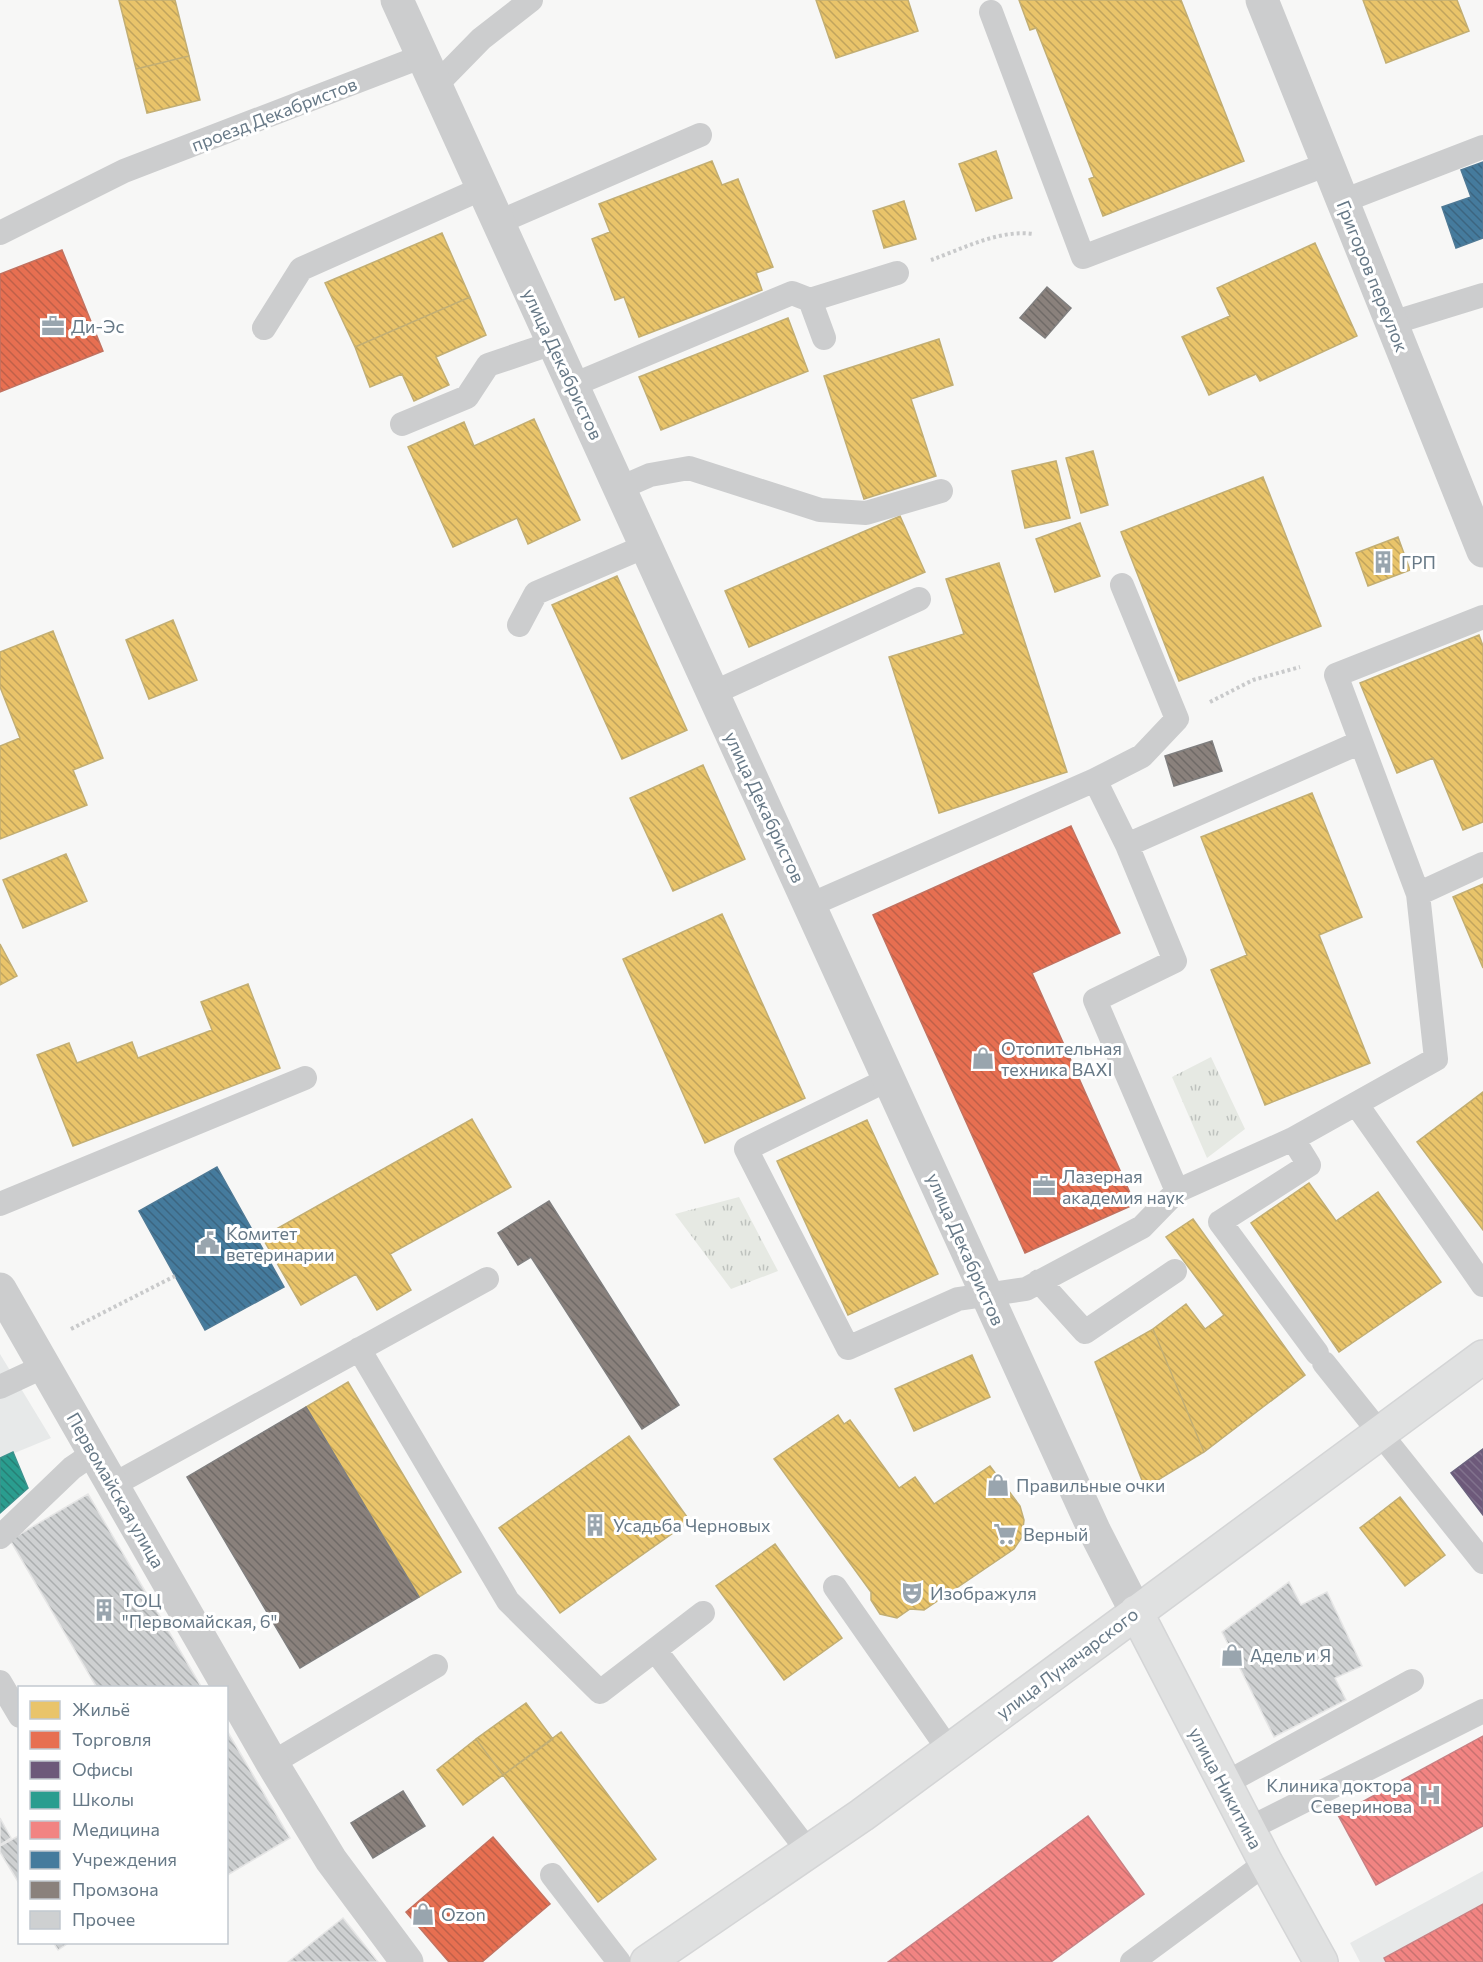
<svg xmlns="http://www.w3.org/2000/svg" width="1483" height="1962" viewBox="0 0 1483 1962" font-family="Commissioner,sans-serif">
	<defs>
		<pattern id="park-tufts" width="24" height="20" patternUnits="userSpaceOnUse" patternTransform="scale(1.5)"><rect width="24" height="20" fill="#e6e9e3"/><path d="M3 7l-1-3M5 7V3M7 7l1-3M15 17l-1-3M17 17v-4M19 17l1-3" fill="none" stroke="#bec2be"/></pattern>
		<pattern id="homes-back-hatch" width="6" height="6" patternUnits="userSpaceOnUse" patternTransform="scale(1.5)"><rect width="6" height="6" fill="#e9c46a"/><path d="M-1 5l2 2M0 0l6 6M5-1l2 2" fill="none" stroke="#c1a45d"/></pattern>
		<pattern id="shops-back-hatch" width="6" height="6" patternUnits="userSpaceOnUse" patternTransform="scale(1.5)"><rect width="6" height="6" fill="#e76f51"/><path d="M-1 5l2 2M0 0l6 6M5-1l2 2" fill="none" stroke="#bf6049"/></pattern>
		<pattern id="offices-back-hatch" width="6" height="6" patternUnits="userSpaceOnUse" patternTransform="scale(1.5)"><rect width="6" height="6" fill="#6d597a"/><path d="M-1 5l2 2M0 0l6 6M5-1l2 2" fill="none" stroke="#81728d"/></pattern>
		<pattern id="schools-back-hatch" width="6" height="6" patternUnits="userSpaceOnUse" patternTransform="scale(1.5)"><rect width="6" height="6" fill="#2a9d8f"/><path d="M-1 5l2 2M0 0l6 6M5-1l2 2" fill="none" stroke="#277f75"/></pattern>
		<pattern id="health-back-hatch" width="6" height="6" patternUnits="userSpaceOnUse" patternTransform="scale(1.5)"><rect width="6" height="6" fill="#f28482"/><path d="M-1 5l2 2M0 0l6 6M5-1l2 2" fill="none" stroke="#c87170"/></pattern>
		<pattern id="public-back-hatch" width="6" height="6" patternUnits="userSpaceOnUse" patternTransform="scale(1.5)"><rect width="6" height="6" fill="#457b9d"/><path d="M-1 5l2 2M0 0l6 6M5-1l2 2" fill="none" stroke="#3c6580"/></pattern>
		<pattern id="industry-back-hatch" width="6" height="6" patternUnits="userSpaceOnUse" patternTransform="scale(1.5)"><rect width="6" height="6" fill="#8a817c"/><path d="M-1 5l2 2M0 0l6 6M5-1l2 2" fill="none" stroke="#6f6a67"/></pattern>
		<pattern id="building-back-hatch" width="6" height="6" patternUnits="userSpaceOnUse" patternTransform="scale(1.5)"><rect width="6" height="6" fill="#ced0d1"/><path d="M-1 5l2 2M0 0l6 6M5-1l2 2" fill="none" stroke="#abaeaf"/></pattern>
	</defs>
	<rect width="100%" height="100%" fill="#f7f7f6"/>
	<path fill="#e7e9e9" d="M0 1354 51 1438 0 1459Z
		M1483 1871V1962H1360L1350 1943Z"/>
	<path fill="url(#park-tufts)" d="M1211 1057 1245 1129 1207 1158 1172 1077Z
		M739 1197 778 1271 731 1289 675 1214Z"/>
	<path fill="url(#homes-back-hatch)" stroke="#c2ae73" stroke-width="1.5" d="M119 0H175L189 56 136 69Z
		M816 0H908L918 31 836 58Z
		M1019 0H1181L1244 161 1103 216 1089 179 1094 177 1036 28 1030 30Z
		M1363 0H1457L1469 31 1386 63Z
		M189 56 200 100 147 113 136 69Z
		M996 151 1012 198 976 211 959 164Z
		M712 161 722 185 738 179 773 267 756 273 762 290 639 337 624 297 615 300 592 239 610 232 599 204Z
		M904 201 916 239 884 248 873 211Z
		M442 233 470 297 355 347 325 283Z
		M1315 243 1357 336 1260 381 1256 374 1209 395 1182 337 1230 316 1217 288Z
		M470 297 486 335 436 357 449 385 414 401 402 374 370 387 355 347Z
		M788 318 808 371 661 430 639 377Z
		M939 339 953 385 911 399 936 476 864 499 824 376Z
		M534 419 580 520 528 544 517 518 453 547 408 447 464 422 474 446Z
		M1093 451 1108 505 1081 513 1066 458Z
		M1056 461 1070 518 1025 528 1012 471Z
		M1263 477 1321 626 1179 681 1121 532Z
		M900 516 925 572 749 647 725 591Z
		M1080 523 1100 576 1055 592 1036 539Z
		M1398 537 1410 570 1368 586 1356 553Z
		M999 563 1067 772 939 813 889 657 964 634 946 579Z
		M617 576 687 730 622 759 552 605Z
		M173 620 197 680 149 699 126 640Z
		M53 631 103 758 73 770 87 805 0 839V746L20 738 0 687V652Z
		M1479 635 1483 646V822L1463 830 1433 758 1397 773 1360 683Z
		M703 765 745 859 673 891 630 798Z
		M1312 793 1362 917 1319 935 1370 1063 1265 1105 1211 970 1247 955 1201 837Z
		M66 854 87 901 23 928 3 880Z
		M1483 884V968L1453 897Z
		M722 914 805 1098 705 1143 623 959Z
		M0 944 17 976 0 985Z
		M248 984 280 1068 73 1146 37 1055 69 1043 77 1063 132 1042 138 1058 212 1030 201 1002Z
		M1483 1092V1230L1417 1142Z
		M472 1119 511 1187 390 1254 411 1290 377 1310 356 1274 301 1305 262 1237Z
		M867 1120 938 1274 848 1315 777 1161Z
		M1309 1183 1336 1221 1378 1192 1441 1282 1339 1352 1251 1223Z
		M1193 1219 1305 1375 1204 1452 1153 1329 1186 1304 1205 1329 1224 1315 1166 1237Z
		M1153 1329 1204 1452 1145 1488 1095 1362Z
		M972 1355 990 1397 914 1431 895 1389Z
		M348 1382 461 1572 419 1597 306 1407Z
		M838 1415 844 1424 850 1420 899 1488 915 1477 934 1504 990 1466 1020 1506 1024 1520 1022 1537 1014 1549 924 1610 910 1609 897 1618 880 1614 871 1600V1592L774 1459Z
		M629 1436 690 1521 560 1613 499 1528Z
		M1400 1497 1445 1555 1405 1586 1360 1528Z
		M775 1544 842 1638 784 1680 716 1586Z
		M526 1703 553 1739 503 1775 476 1739Z
		M561 1732 656 1859 598 1902 503 1775Z
		M476 1739 503 1775 463 1805 437 1770Z"/>
	<path fill="url(#shops-back-hatch)" stroke="#c17261" stroke-width="1.5" d="M62 250 103 351 0 392V274Z
		M1071 826 1120 933 1032 973 1135 1204 1025 1253 873 915Z
		M493 1837 550 1904 482 1962H449L406 1912Z"/>
	<path fill="url(#offices-back-hatch)" stroke="#6b637e" stroke-width="1.5" d="M1483 1449V1515L1451 1473Z"/>
	<path fill="url(#schools-back-hatch)" stroke="#3c928d" stroke-width="1.5" d="M13 1452 28 1488 0 1513V1458Z"/>
	<path fill="url(#health-back-hatch)" stroke="#c88184" stroke-width="1.5" d="M1483 1736V1826L1376 1885 1338 1815Z
		M1088 1816 1144 1894 1051 1962H888Z
		M1483 1904V1962H1386L1384 1958Z"/>
	<path fill="url(#public-back-hatch)" stroke="#4f7a96" stroke-width="1.5" d="M1483 162V238L1456 248 1442 207 1471 197 1461 170Z
		M217 1167 284 1287 205 1330 139 1211Z"/>
	<path fill="url(#industry-back-hatch)" stroke="#807f7f" stroke-width="1.5" d="M1047 287 1071 308 1045 338 1020 318Z
		M1212 741 1222 771 1174 786 1165 756Z
		M549 1201 679 1405 642 1429 531 1257 518 1265 498 1233Z
		M306 1407 419 1597 300 1668 187 1477Z
		M403 1791 425 1826 373 1858 351 1823Z"/>
	<path fill="url(#building-back-hatch)" stroke="#e6e6e6" stroke-width="1.5" d="M88 1494 202 1688H97L10 1540Z
		M1289 1582 1301 1605 1327 1592 1362 1666 1335 1678 1346 1700 1274 1737 1222 1632Z
		M226 1729 290 1838 226 1876Z
		M0 1818 11 1838 0 1845Z
		M20 1835V1885L0 1852V1846Z
		M343 1918 378 1962H288Z
		M53 1942H70L58 1950Z"/>
	<g fill="none" stroke-linecap="round" stroke-linejoin="round">
		<g stroke="#d4d5d6" stroke-width="36">
			<path id="secondary" d="M1136 1612 1266 1863 1321 1962
				M647 1962 862 1815 1483 1357"/>
		</g>
		<path stroke="#c9cacb" stroke-width="4" stroke-dasharray="3 3" stroke-linecap="butt" d="M931 260C962 249 1000 229 1033 234
			M1210 702 1253 680 1300 667
			M71 1329 175 1276"/>
		<path stroke="#cccdce" stroke-width="24" d="M991 12 1083 257 1328 164
			M436 85 481 39 531 0
			M1343 201 1483 147
			M499 222 700 135
			M0 233 124 171 423 56
			M810 300 897 273
			M1392 323 1483 295
			M264 328 301 269 483 188
			M573 385 792 293 810 300 824 338
			M402 424 467 397 488 365 553 343
			M620 488 650 475 689 468 820 510 866 513 941 491
			M1122 585 1177 719 1142 756 1095 780 1127 845
			M519 625 536 593 646 546
			M713 693 919 599
			M1418 894 1483 864
			M810 905 1095 780
			M889 1079 746 1149 848 1348 958 1299 1026 1289 1142 1227 1177 1191
			M1357 1105 1483 1285
			M1293 1139 1436 1059 1418 894 1336 675 1483 617
			M0 1204 305 1078
			M1039 1281 1085 1332 1175 1271
			M359 1349 508 1601 600 1692 703 1613
			M1317 1353 1220 1222 1309 1165 1293 1139 1177 1191 1095 1000 1175 961 1127 845 1361 742
			M1324 1363 1483 1562
			M0 1387 45 1366
			M113 1485 487 1279
			M0 1537 72 1468 94 1453
			M835 1587 949 1750
			M655 1650 808 1851
			M0 1682 20 1716
			M272 1763 436 1666
			M1224 1784 1412 1681
			M1248 1829 1483 1711
			M552 1875 619 1962
			M1132 1962 1266 1863"/>
		<path stroke="#cccdce" stroke-width="33" d="M397 0 1095 1532 1136 1612
			M1262 0 1483 551
			M0 1289 272 1763 331 1860 407 1962"/>
		<use href="#secondary" stroke="#e0e1e1" stroke-width="33"/>
	</g>
	<defs>
		<g id="office-bare" transform="scale(1.8)"><path d="M-6-3h4V-5.5h4V-3h4V5H-6ZM-1-4.5V-3h2v-1.5ZM-6 0V1H6V0Z" fill="#99a5ae" stroke="#fff" stroke-width="2.5" paint-order="stroke"/></g>
		<g id="building-bare" transform="scale(1.8)"><path d="M-4-6H4V6H1V3H-1V6H-4ZM-2.5-4.3h1.7v1.8h-1.7ZM.8-4.3h1.7v1.8H.8ZM-2.5-1h1.7V.8h-1.7ZM.8-1h1.7V.8H.8Z" fill="#99a5ae" stroke="#fff" stroke-width="2.5" paint-order="stroke"/></g>
		<g id="shop-bare" transform="scale(1.8)"><path d="M-5-2.5h2.3a2.7 3.5 0 0 1 5.4 0H5L5.5 6h-11ZM-1.5-2.5h3a1.5 2.3 0 0 0-3 0Z" fill="#99a5ae" stroke="#fff" stroke-width="2.5" paint-order="stroke"/></g>
		<g id="civic-bare" transform="scale(1.8)"><path d="M-.6-6.5H3V-4.5H.6V-3L4-1V1h2V6H-6V1h2V-1L-.6-3ZM-1.2 2.5V6h2.4V2.5Z" fill="#99a5ae" stroke="#fff" stroke-width="2.5" paint-order="stroke"/></g>
		<g id="supermarket-bare" transform="scale(1.8)"><path d="M-6-5.5h2.5l.6 2H6L4.5 2H-2.5L-4.4-4H-6ZM-1.5 3.2a1.3 1.3 0 1 0 .1 0ZM3 3.2a1.3 1.3 0 1 0 .1 0Z" fill="#99a5ae" stroke="#fff" stroke-width="2.5" paint-order="stroke"/></g>
		<g id="theatre-bare" transform="scale(1.8)"><path d="M-5-5.5Q0-4 5-5.5V0Q5 5 0 6Q-5 5-5 0ZM-3.3-2.5H-1v1.5H-3.3ZM1-2.5H3.3v1.5H1ZM-2.8 1Q0 5.5 2.8 1Z" fill="#99a5ae" stroke="#fff" stroke-width="2.5" paint-order="stroke"/></g>
		<g id="hospital-bare" transform="scale(1.8)"><path d="M-5-5h3v3.5h4V-5h3V5h-3V1.5h-4V5h-3Z" fill="#99a5ae" stroke="#fff" stroke-width="2.5" paint-order="stroke"/></g>
	</defs>
	<g fill-rule="evenodd">
		<use href="#office-bare" x="53" y="326"/>
		<use href="#building-bare" x="1383" y="562"/>
		<use href="#shop-bare" x="983" y="1058"/>
		<use href="#office-bare" x="1044" y="1186"/>
		<use href="#civic-bare" x="208" y="1243"/>
		<use href="#shop-bare" x="998" y="1485"/>
		<use href="#building-bare" x="595" y="1525"/>
		<use href="#supermarket-bare" x="1005" y="1534"/>
		<use href="#theatre-bare" x="912" y="1593"/>
		<use href="#building-bare" x="104" y="1610"/>
		<use href="#shop-bare" x="1232" y="1655"/>
		<use href="#hospital-bare" x="1430" y="1795"/>
		<use href="#shop-bare" x="423" y="1914"/>
	</g>
	<g text-anchor="middle" dominant-baseline="central" stroke-width="6" stroke-linejoin="round" paint-order="stroke">
		<g font-size="18" fill="#677987" stroke="#fff">
			<text transform="translate(274 114) rotate(-21)">проезд Декабристов</text>
			<text transform="translate(1373 276) rotate(68)">Григоров переулок</text>
			<text transform="translate(563 364) rotate(65)">улица Декабристов</text>
			<text transform="translate(765 807) rotate(65)">улица Декабристов</text>
			<text transform="translate(966 1249) rotate(66)">улица Декабристов</text>
			<text transform="translate(116 1490) rotate(60)">Первомайская улица</text>
			<text transform="translate(1067 1663) rotate(-37)">улица Луначарского</text>
			<text transform="translate(1226 1788) rotate(62)">улица Никитина</text>
		</g>
		<g font-size="18" fill="#677987" stroke="#fff" text-anchor="start">
			<text x="71" y="326">Ди-Эс</text>
			<text x="1401" y="562">ГРП</text>
			<text x="1001" y="1048">Отопительная<tspan x="1001" dy="21">техника BAXI</tspan></text>
			<text x="1062" y="1176">Лазерная<tspan x="1062" dy="21">академия наук</tspan></text>
			<text x="226" y="1233">Комитет<tspan x="226" dy="21">ветеринарии</tspan></text>
			<text x="1016" y="1485">Правильные очки</text>
			<text x="613" y="1525">Усадьба Черновых</text>
			<text x="1023" y="1534">Верный</text>
			<text x="930" y="1593">Изображуля</text>
			<text x="122" y="1600">ТОЦ<tspan x="122" dy="21">"Первомайская, 6"</tspan></text>
			<text x="1250" y="1655">Адель и Я</text>
			<text x="1412" y="1785" text-anchor="end">Клиника доктора<tspan x="1412" dy="21">Северинова</tspan></text>
			<text x="441" y="1914">Ozon</text>
		</g>
	</g>
	<rect x="18" y="1686" width="210" height="258" fill="#ffffff" stroke="#c2c9cf" stroke-width="1.5"/>
	<rect x="30" y="1701" width="30" height="18" fill="#e9c46a" stroke="#c2c9cf" stroke-width="1.5"/>
	<text x="72" y="1716" font-size="18" fill="#677987">Жильё</text>
	<rect x="30" y="1731" width="30" height="18" fill="#e76f51" stroke="#c2c9cf" stroke-width="1.5"/>
	<text x="72" y="1746" font-size="18" fill="#677987">Торговля</text>
	<rect x="30" y="1761" width="30" height="18" fill="#6d597a" stroke="#c2c9cf" stroke-width="1.5"/>
	<text x="72" y="1776" font-size="18" fill="#677987">Офисы</text>
	<rect x="30" y="1791" width="30" height="18" fill="#2a9d8f" stroke="#c2c9cf" stroke-width="1.5"/>
	<text x="72" y="1806" font-size="18" fill="#677987">Школы</text>
	<rect x="30" y="1821" width="30" height="18" fill="#f28482" stroke="#c2c9cf" stroke-width="1.5"/>
	<text x="72" y="1836" font-size="18" fill="#677987">Медицина</text>
	<rect x="30" y="1851" width="30" height="18" fill="#457b9d" stroke="#c2c9cf" stroke-width="1.5"/>
	<text x="72" y="1866" font-size="18" fill="#677987">Учреждения</text>
	<rect x="30" y="1881" width="30" height="18" fill="#8a817c" stroke="#c2c9cf" stroke-width="1.5"/>
	<text x="72" y="1896" font-size="18" fill="#677987">Промзона</text>
	<rect x="30" y="1911" width="30" height="18" fill="#ced0d1" stroke="#c2c9cf" stroke-width="1.5"/>
	<text x="72" y="1926" font-size="18" fill="#677987">Прочее</text>
</svg>
